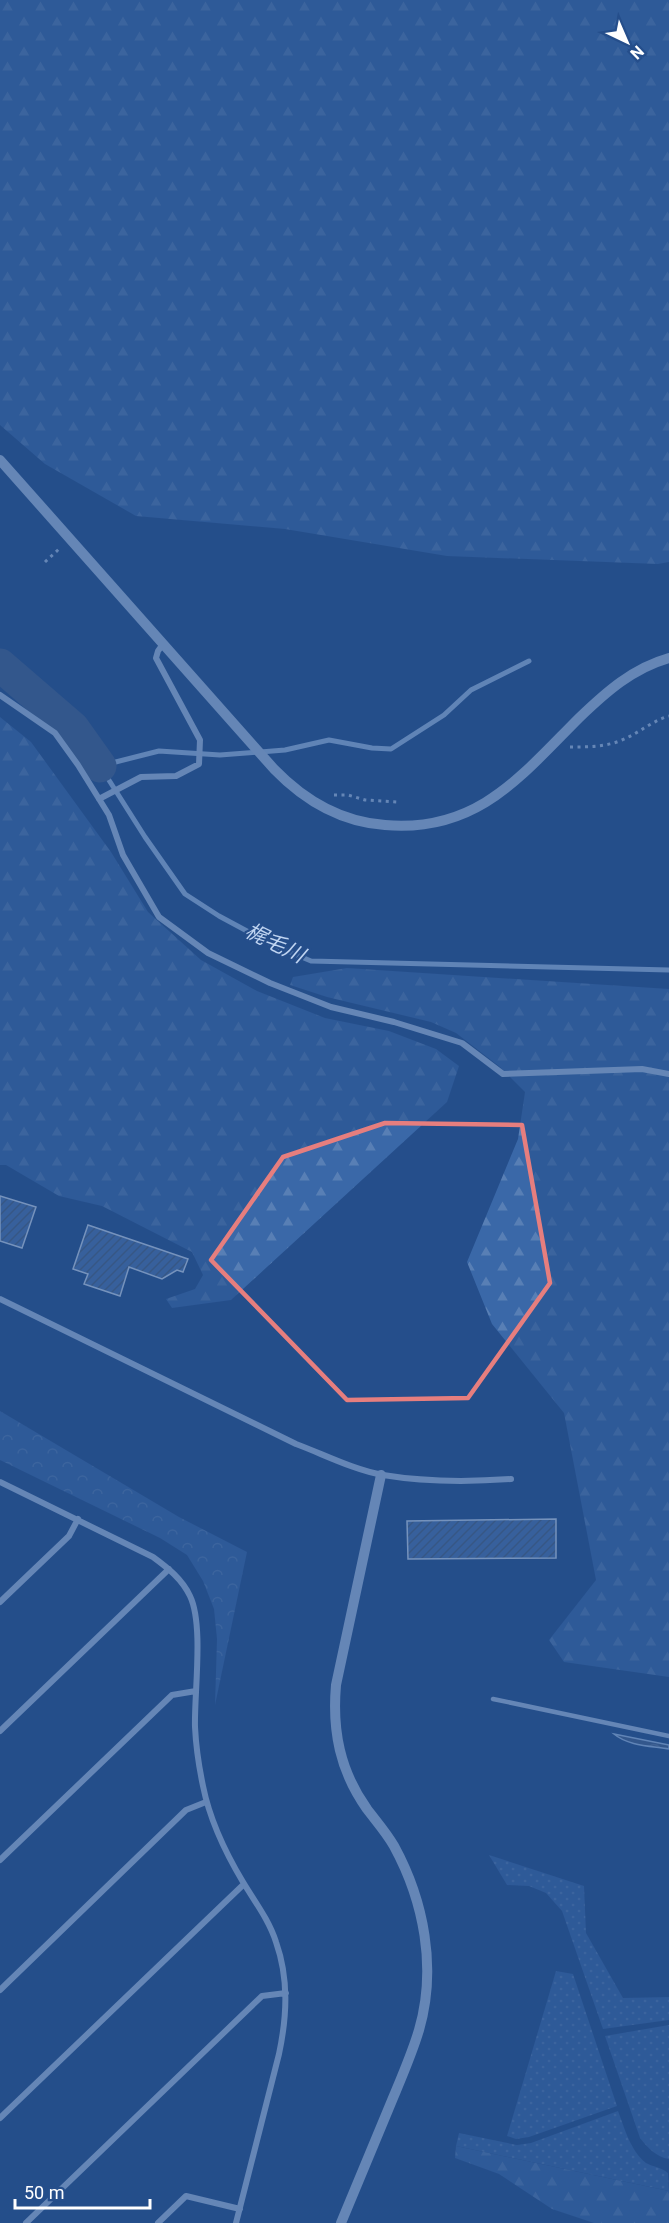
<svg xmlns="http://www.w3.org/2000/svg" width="669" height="2223" viewBox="0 0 669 2223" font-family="Roboto,'Noto Sans JP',sans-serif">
	<defs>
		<pattern id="grass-dots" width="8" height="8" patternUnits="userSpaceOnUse" patternTransform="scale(1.5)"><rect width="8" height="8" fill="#3a68a8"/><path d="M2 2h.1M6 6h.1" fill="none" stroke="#587fb5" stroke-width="1.8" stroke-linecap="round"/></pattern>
		<pattern id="forest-firs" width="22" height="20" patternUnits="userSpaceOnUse" patternTransform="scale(1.5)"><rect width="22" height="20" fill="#3a68a8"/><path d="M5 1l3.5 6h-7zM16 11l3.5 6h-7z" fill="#587fb5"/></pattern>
		<pattern id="park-crowns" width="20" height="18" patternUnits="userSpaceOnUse" patternTransform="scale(1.5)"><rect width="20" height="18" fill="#3a68a8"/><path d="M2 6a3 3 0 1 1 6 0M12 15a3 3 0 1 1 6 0" fill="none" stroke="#587fb5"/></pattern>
		<pattern id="water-waves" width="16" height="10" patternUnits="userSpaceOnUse" patternTransform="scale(1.5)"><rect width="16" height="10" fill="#45628e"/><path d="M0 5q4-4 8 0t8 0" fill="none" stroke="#617a9f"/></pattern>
		<pattern id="building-hatch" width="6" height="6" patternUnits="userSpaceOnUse" patternTransform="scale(1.5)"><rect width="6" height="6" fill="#4e77b2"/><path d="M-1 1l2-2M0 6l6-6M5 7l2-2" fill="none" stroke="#4d627f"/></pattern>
	</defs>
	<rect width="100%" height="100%" fill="#254e8b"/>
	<path fill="url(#grass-dots)" d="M489 1855 584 1886 586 1933 623 1998 669 1997V2020L603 2029 562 1911 546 1893 529 1886 507 1885Z
		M556 1971 573 1974 617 2106 529 2137 516 2139 507 2136Z
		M669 2025V2159C656 2157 648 2148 640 2138L605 2036Z
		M618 2111C625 2129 630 2150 646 2163 653 2167 661 2167 668 2173L669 2191 456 2146 459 2133 517 2145 531 2143Z"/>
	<path fill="url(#forest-firs)" d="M0 0H669V562L658 564 447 556 285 529 136 516 45 464 0 425Z
		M0 717 31 742 111 852 148 912 201 960 257 991 325 1018 389 1031 436 1049 459 1066 447 1102 231 1300 172 1308 166 1299 195 1289 203 1275 192 1252 102 1206 59 1196 6 1165H0Z
		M347 968 669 989V1677L564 1662 549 1640 596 1580 564 1413 492 1324 467 1262 518 1139 525 1092 500 1067 456 1033 431 1022 327 997 290 985 293 977Z
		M456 2146 669 2191V2223H594L552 2209 499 2174 455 2158Z"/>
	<path fill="url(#park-crowns)" d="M0 1411 179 1517 247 1552 215 1705 217 1639 214 1609 203 1581 187 1555 160 1538 0 1460Z"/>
	<path fill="url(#water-waves)" stroke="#a8c5eb" stroke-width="1.5" d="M614 1734 669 1745V1749C652 1746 628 1746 614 1734Z"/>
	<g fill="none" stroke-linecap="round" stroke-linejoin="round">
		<path stroke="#a8c5eb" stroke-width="5" d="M529 661 471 690 444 715 391 749 372 748 329 740 285 750 220 755 159 751 100 766 145 837 185 894 219 916 273 945 311 961 669 970"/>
		<path stroke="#45628e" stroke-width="33" d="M0 665 73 728 100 766"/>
	</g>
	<path fill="url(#building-hatch)" stroke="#d8e5f8" stroke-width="1.5" d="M0 1196 36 1207 22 1248 0 1241Z
		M88 1225 188 1259 183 1272 177 1270 162 1279 129 1267 120 1296 84 1284 88 1274 73 1269Z
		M556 1519V1558L408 1559 407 1521Z"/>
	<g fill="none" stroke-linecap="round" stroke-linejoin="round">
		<path stroke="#b3caea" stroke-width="3" stroke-dasharray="3 4.5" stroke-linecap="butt" d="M45 562 59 549
			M570 747C588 747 606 747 622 740 639 733 652 721 669 716
			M334 795H348L365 800 398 802"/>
		<path stroke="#b3caea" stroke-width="4.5" d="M493 1699 669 1736"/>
		<path stroke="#b3caea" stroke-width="6" d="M0 695 55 733 78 765 109 815 123 855 159 917 208 953 270 983 331 1007 394 1022 462 1043 503 1074 642 1069 669 1074
			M99 799 141 777 176 776 199 764 200 740 156 658 158 651 163 644
			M0 1299 296 1444C323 1454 354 1470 383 1475 425 1482 469 1482 511 1479
			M0 1482 153 1557C168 1568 182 1579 190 1596 204 1625 194 1694 195 1727 196 1747 199 1767 203 1786 210 1821 225 1852 243 1882 255 1902 269 1920 276 1942 289 1979 287 2016 279 2054L236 2223
			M0 1602 69 1536 78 1519
			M0 1731 169 1569
			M0 1860 172 1695 196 1691
			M0 1990 186 1810 206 1802
			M0 2118 244 1884
			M26 2223 262 1996 286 1993
			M158 2223 186 2196 240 2209"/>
		<path stroke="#b3caea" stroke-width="10" d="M0 460 274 769C304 800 341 822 385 825 477 833 521 776 579 718 606 692 633 668 669 658
			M341 2223C357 2185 372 2148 388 2110 399 2083 411 2057 419 2030 437 1968 424 1901 394 1846 386 1832 376 1821 367 1809 340 1771 332 1731 336 1685L381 1475"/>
	</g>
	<path d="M0 0H669V2223H0ZM385 1123 522 1125 550 1283 468 1398 347 1400 211 1260 283 1157Z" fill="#254e8b" fill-opacity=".55" fill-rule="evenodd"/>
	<path fill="none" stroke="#e67e7e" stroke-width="4.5" stroke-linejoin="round" d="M385 1123 522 1125 550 1283 468 1398 347 1400 211 1260 283 1157Z"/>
	<g text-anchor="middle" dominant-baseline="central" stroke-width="4.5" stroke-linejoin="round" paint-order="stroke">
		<g font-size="21" font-style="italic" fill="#bfd4f1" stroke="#254e8b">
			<text transform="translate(275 943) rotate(26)">梶毛川</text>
		</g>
	</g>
	<g transform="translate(627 42) rotate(136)" stroke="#254e8b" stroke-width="4.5" paint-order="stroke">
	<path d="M0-4.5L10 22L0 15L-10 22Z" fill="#ffffff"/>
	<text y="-9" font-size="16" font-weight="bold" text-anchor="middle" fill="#ffffff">N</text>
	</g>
	<path d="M15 2199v9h135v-9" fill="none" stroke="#ffffff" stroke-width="3"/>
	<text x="24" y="2199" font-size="18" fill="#ffffff" stroke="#254e8b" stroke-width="4.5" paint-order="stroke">50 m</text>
</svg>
